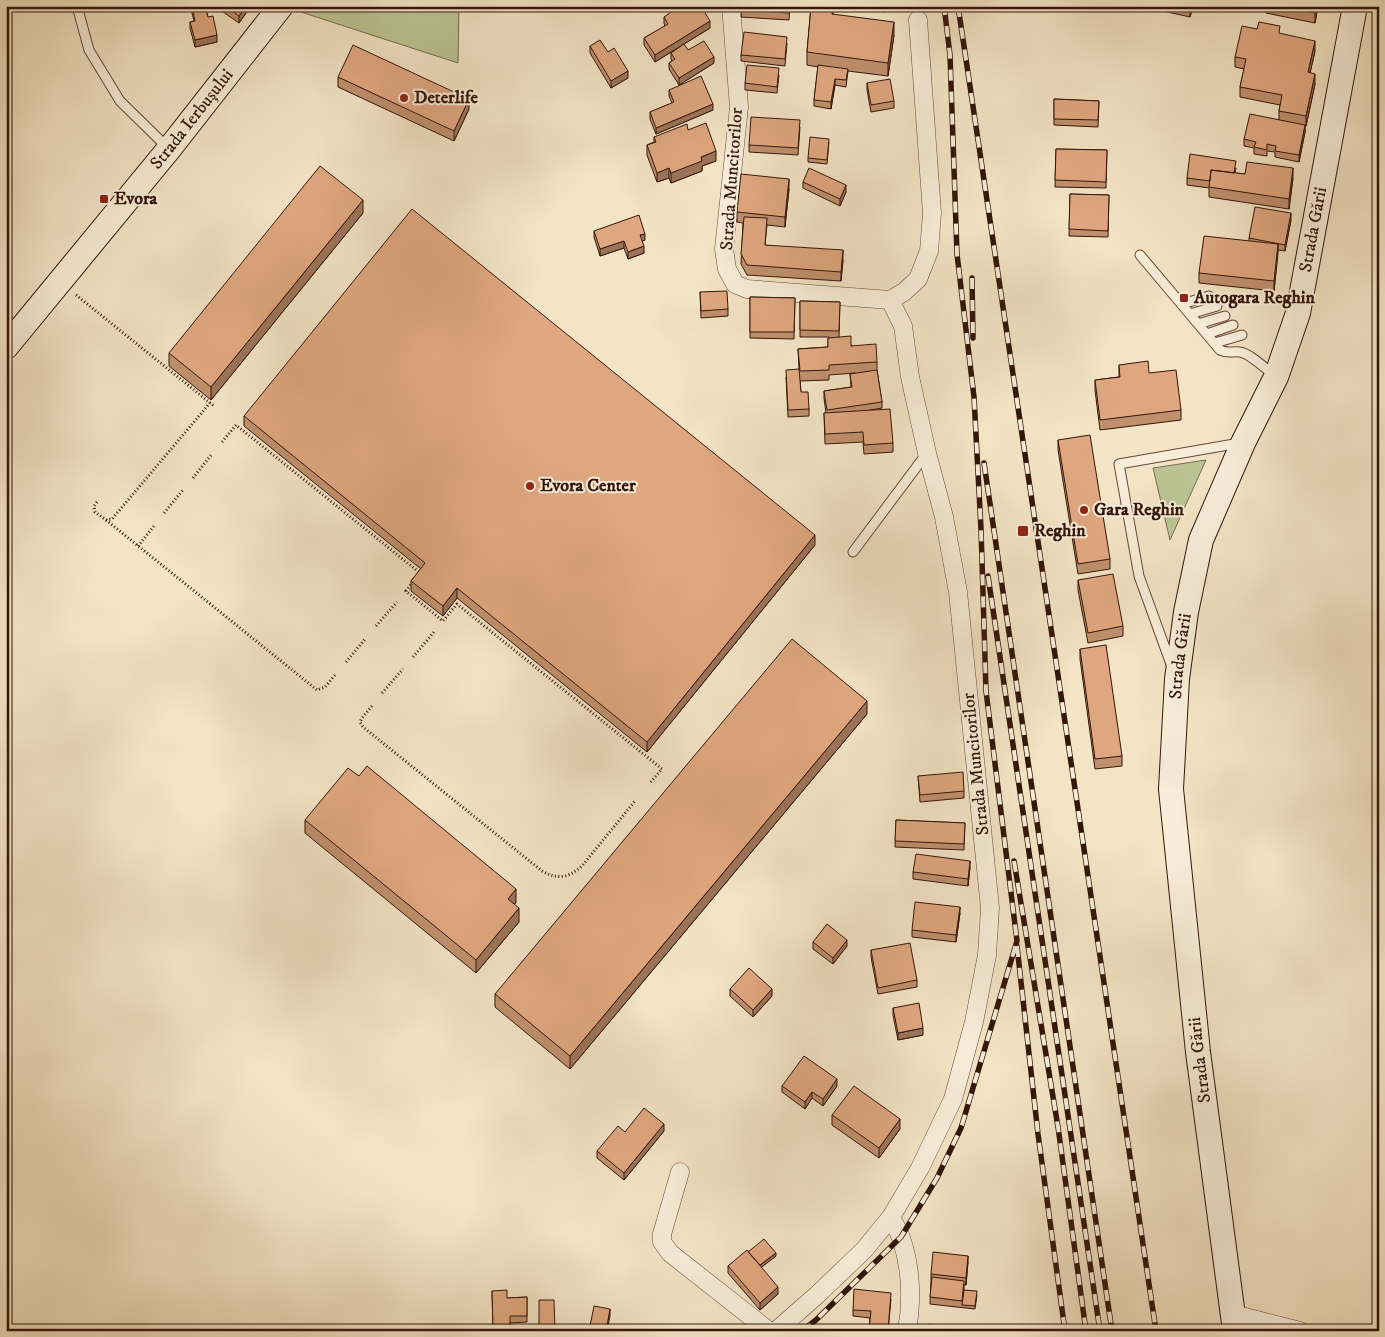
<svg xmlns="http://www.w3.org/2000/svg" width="1385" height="1337" viewBox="0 0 1385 1337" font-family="'IM FELL DW Pica',serif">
	<rect width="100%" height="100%" fill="#f3e4c5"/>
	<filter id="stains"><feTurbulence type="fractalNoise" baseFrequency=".004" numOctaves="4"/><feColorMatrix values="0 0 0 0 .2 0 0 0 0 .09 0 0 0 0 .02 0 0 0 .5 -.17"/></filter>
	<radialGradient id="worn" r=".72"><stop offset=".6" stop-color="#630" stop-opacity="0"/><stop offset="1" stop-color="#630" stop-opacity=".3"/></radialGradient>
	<path fill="#bbc495" stroke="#776c50" d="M306 6H459L458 63 301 12Z
		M1206 460 1170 540 1153 468Z"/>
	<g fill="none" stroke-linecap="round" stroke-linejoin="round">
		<g stroke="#634939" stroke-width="11">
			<path id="service" d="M77 6 89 50 120 101 169 149
				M1140 255 1220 350C1228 354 1232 351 1240 352 1249 353 1266 369 1274 375
				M1182 304 1209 296
				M1190 314 1217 306
				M1198 324 1225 316
				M1207 334 1233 325
				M1215 343 1242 335
				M853 552 927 453
				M1172 667 1139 576 1119 464 1240 443"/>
		</g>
		<g stroke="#634939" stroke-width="19">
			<path id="minor" d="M731 6 739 107 724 249 727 269 735 284 747 289 890 300 904 292 918 279 929 251 932 213 918 20
				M680 1172 662 1234V1242L670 1253 769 1331
				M891 1217C894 1224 899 1231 901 1238 911 1267 912 1301 907 1331
				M1233 1314 1300 1331
				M776 1331 817 1295 864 1250 891 1217 920 1168 953 1099 974 1022 987 955 990 908 958 592 944 517 927 453 910 377 903 326 890 300"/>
		</g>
		<g stroke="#33150a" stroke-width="26">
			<g id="secondary">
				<path id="s1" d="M6 347 169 149 281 6"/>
				<path id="s2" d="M1235 1331 1198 1052 1171 789 1177 679 1186 612 1201 540 1243 443 1276 377 1298 313 1355 6"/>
			</g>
		</g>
		<path stroke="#33150a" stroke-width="3" stroke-dasharray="1 2.5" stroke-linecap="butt" d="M76 295 214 406
			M222 442 236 425 420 573 419 575
			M193 478 212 454
			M97 502 94 506 95 512 106 520 112 519 210 403
			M164 513 183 490
			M106 520 317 690 325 687 335 675
			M138 546 154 526
			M413 582 406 591 443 621 457 604 662 769 649 784
			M376 626 397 602
			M413 657 434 632
			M346 662 366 638
			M382 693 403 669
			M372 706 362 718 360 722 363 727 542 871C558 880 568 878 582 866L635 801"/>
		<use href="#service" stroke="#f7edd9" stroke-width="9"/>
		<use href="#minor" stroke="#f7edd9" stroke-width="18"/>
		<use href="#secondary" stroke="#f7edd9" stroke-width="24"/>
		<g stroke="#33150a" stroke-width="5.5">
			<path id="rail" d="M958 6 1156 1331
				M972 278 973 338
				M984 463 1112 1331
				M988 576 1100 1331
				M1014 861 1058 1127 1086 1331
				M1017 946 1038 1134 1065 1331
				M802 1331 816 1320 901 1237 937 1178 961 1128 1017 941 986 691 981 529 974 397 957 254 950 55 944 6"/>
		</g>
		<use href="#rail" stroke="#f7edd9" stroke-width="4" stroke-dasharray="11" stroke-linecap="butt"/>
	</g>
	<path fill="#c0906d" stroke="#33150a" d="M94 6H109L95 8Z
		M190 6H205L208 17 217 42 195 47 190 28V22L194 21Z
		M223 6H251L239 23 223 12Z
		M742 6H790L789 20 741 17Z
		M811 6H887L886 12 834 7 833 14 894 35 888 76 848 71 846 87 835 85 831 109 814 106V100L818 67 807 65V52Z
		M1140 6H1193L1190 17Z
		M1193 6H1216L1215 11Z
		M1266 6H1318L1315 23 1266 13Z
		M687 12 710 28 655 62 644 45V38L665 26 664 23V17Z
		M1280 34 1315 51 1310 73 1315 84 1306 126H1305V132L1299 162 1275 157V152L1267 151V156L1254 154V148L1244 146V139L1279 120V111L1280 105 1240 97V87L1244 69 1235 67V57Z
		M787 43 785 66 741 61V55Z
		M590 46 628 78 611 88 590 53Z
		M688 50 714 63 679 85 669 69V63L672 61 671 59V53Z
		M779 75 777 93 745 90V83Z
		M338 77 469 109 454 141 338 87Z
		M867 83 894 101V108L871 112 867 90Z
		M669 90 713 110 656 134 650 119V112L672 103 669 96Z
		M1054 99 1099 101 1098 127 1054 125Z
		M800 127 798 155 749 152V145Z
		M688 130 716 161 702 166V171L671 183 669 178 657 182 647 155V145L654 142V137Z
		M829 142 827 164 808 162V158Z
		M1056 149 1107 150 1106 188 1055 187Z
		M1236 168 1235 173 1293 178 1289 209 1209 197V188L1187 185V178Z
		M803 182 846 192 840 206 803 188Z
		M789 189 785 227 767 225 765 245 843 260 841 281 747 275 741 264 743 223 737 222V212Z
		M1070 194 1109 195 1108 237 1069 236Z
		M363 213 211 400 169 366V353Z
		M1291 220 1285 251 1278 250 1274 291 1199 283V273L1249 241V238Z
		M594 231 645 240 642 241 644 253 628 259 624 248 600 256 594 237Z
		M700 292 728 309V316L701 318Z
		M750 297 795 298 794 339 750 338Z
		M800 301 840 302 839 337 877 362V370L882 402V408L870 410 893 443V452L864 454 863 442 825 444 824 413H826L824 398V391L851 387 850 374 855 373 829 375V380L800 381 801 392 809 409V416L788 417 786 377 799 369 798 349 828 347V338L829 337H800Z
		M1119 365 1149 373 1181 410V420L1100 430 1095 390V380L1119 377Z
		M244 416 815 545 647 752 457 598 443 616 411 591V581L421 569 244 426Z
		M1058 440 1110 559V569L1078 574 1058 450Z
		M1078 580 1123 626V636L1088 643 1078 590Z
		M1080 649 1122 756V766L1095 769 1080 659Z
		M867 714 570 1069 495 1007V994Z
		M918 776 964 791V798L920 802Z
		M305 820 516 902 514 905 519 922 476 973 305 833Z
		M896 820 965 823 964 850 895 847Z
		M970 867 968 886 913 879V872Z
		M960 913 956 942 912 937V930Z
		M813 942 847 946 833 964 813 949Z
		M871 950 917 980V987L878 994 871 957Z
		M730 989 772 996 753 1017 730 996Z
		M893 1008 923 1035 898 1040 893 1015Z
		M782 1086H837L823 1106 812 1098 805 1109 782 1092Z
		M832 1115 900 1129 879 1158 832 1125Z
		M664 1131 624 1180 597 1158V1151L625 1132Z
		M748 1252 776 1256 761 1267 778 1294 760 1310 728 1273V1266Z
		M968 1262 966 1285H964V1290L977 1295 975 1309 930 1304 931 1281V1274Z
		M492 1291 507 1298 527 1297V1322L510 1323 511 1331H493Z
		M891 1299 888 1331H869L870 1318 853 1316V1310Z"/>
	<path fill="#9c7559" stroke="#33150a" d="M246 6H251L239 23V16Z
		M1190 6H1193L1190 17Z
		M1316 6H1318L1315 23V13Z
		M710 21V28L655 62V55Z
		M894 22V35L888 76V63Z
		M217 35V42L195 47V40Z
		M1315 41V51L1308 82V72Z
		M714 57V63L679 85V78Z
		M628 71V78L611 88V81Z
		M1315 74V84L1306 126V116Z
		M835 79V85L831 109V102Z
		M469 99V109L454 141V131Z
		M713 104V110L656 134V128Z
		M1305 125V132L1299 162V155Z
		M716 151V161L702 166V171L671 183V173L701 157Z
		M669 168V178L657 182V173Z
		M1293 168V178L1289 209V199Z
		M789 179V189L785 227V217Z
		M846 185V192L840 206V199Z
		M363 200V213L211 400V387Z
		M1291 213V220L1285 251V245Z
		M645 234V240L640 242V235Z
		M624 241V248L600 256V249Z
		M1278 244V254L1274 291V281Z
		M644 246V253L628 259V252Z
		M843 250V260L841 281V272Z
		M815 535V545L647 752V742Z
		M457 588V598L443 616V606Z
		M867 701V714L570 1069V1056Z
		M970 861V867L968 886V879Z
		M516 889V902L508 912V899Z
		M960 907V913L956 942V935Z
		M519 908V922L476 973V960Z
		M847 940V946L833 964V958Z
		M772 989V996L753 1017V1010Z
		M923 1028V1035L898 1040V1033Z
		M837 1079V1086L823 1106V1099Z
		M812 1092V1098L805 1109V1102Z
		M900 1119V1129L879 1158V1148Z
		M664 1124V1131L624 1180V1173Z
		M776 1253V1256L758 1270V1267Z
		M968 1256V1262L966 1285V1278Z
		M778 1287V1294L760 1310V1303Z
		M610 1309V1316L607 1331H606Z"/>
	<path fill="#dfa77f" stroke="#33150a" d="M192 6H205L208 17 213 16 217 35 195 40 190 22 195 21Z
		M225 6H246L239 16Z
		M680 6H684L687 12 696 6H701L710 21 655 55 644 38 668 24 664 17Z
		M742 6H790L789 13 741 10Z
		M811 6H833L832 14 894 22 888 63 807 52Z
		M1283 6H1316L1315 13Z
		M1259 22 1280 26 1279 33 1315 41 1308 72 1315 74 1306 116 1279 111 1282 95 1240 87 1246 59 1235 57 1242 26 1257 29Z
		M744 32 787 37 785 59 741 55Z
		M600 40 608 52 614 48 628 71 611 81 590 46Z
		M704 41 714 57 679 78 669 63 675 59 671 53 684 44 688 50Z
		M353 45 469 99 454 131 338 77Z
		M747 65 779 68 777 87 745 83Z
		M818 65 848 69 846 80 835 79 831 102 814 100Z
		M701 76 713 104 656 128 650 112 674 102 669 90Z
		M890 79 894 101 871 105 867 83Z
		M1054 99 1099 101 1098 120 1054 119Z
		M1250 114 1305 125 1299 155 1275 151 1276 146 1267 144V150L1254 147 1256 142 1244 139Z
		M751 117 800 120 798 148 749 145Z
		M706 123 716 151 701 157 702 161 671 173 669 168 657 173 647 145 656 142 654 137 687 124 688 130Z
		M810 137 829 139 827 160 808 158Z
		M1056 149 1107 150 1106 182 1055 180Z
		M1190 154 1236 161 1234 173 1211 170 1210 181 1187 178Z
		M1247 162 1293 168 1289 199 1209 187 1211 170 1245 174Z
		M320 166 363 200 211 387 169 353Z
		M809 168 846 185 840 199 803 182Z
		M741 174 789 179 785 217 737 212Z
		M1070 194 1109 195 1108 231 1069 229Z
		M1255 207 1291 213 1285 245 1249 238Z
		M412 209 815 535 647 742 457 588 443 606 411 581 425 563 244 416Z
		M639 215 645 234 640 235 644 246 628 252 624 241 600 249 594 231Z
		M744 217 767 218 765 245 843 250 841 272 747 265 741 254Z
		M1204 236 1278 244 1274 281 1199 273Z
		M727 291 728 309 701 311 700 292Z
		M750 297 795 298 794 332H750Z
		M800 301 840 302 839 331 800 330Z
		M851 336V346L876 344 877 362 829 365V370L800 371 798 349 828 347V338Z
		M1148 361 1149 373 1176 370 1181 410 1100 420 1095 380 1120 377 1119 365Z
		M799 369 801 392H808L809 409 788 410 786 370Z
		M877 370 882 402 827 410 824 391 852 387 850 374Z
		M890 409 893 443 864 445 863 432 825 434 824 413Z
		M1090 435 1110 559 1078 564 1058 440Z
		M1113 574 1123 626 1088 633 1078 580Z
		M792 639 867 701 570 1056 495 994Z
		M1106 645 1122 756 1095 759 1080 649Z
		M367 766 516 889 508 899 519 908 476 960 305 820 348 768 359 776Z
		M963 772 964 791 920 795 918 776Z
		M896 820 965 823 964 844 895 841Z
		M916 854 970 861 968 879 913 872Z
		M915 902 960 907 956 935 912 930Z
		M827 924 847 940 833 958 813 942Z
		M910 943 917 980 878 988 871 950Z
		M749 968 772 989 753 1010 730 989Z
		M919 1003 923 1028 898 1033 893 1008Z
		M804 1056 837 1079 823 1099 812 1092 805 1102 782 1086Z
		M854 1086 900 1119 879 1148 832 1115Z
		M644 1108 664 1124 624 1173 597 1151 618 1126 625 1132Z
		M764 1239 776 1253 760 1265 748 1252Z
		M747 1250 778 1287 760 1303 728 1266Z
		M933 1252 968 1256 966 1278 931 1274Z
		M932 1277 964 1281 962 1301 930 1297Z
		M854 1289 891 1293 888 1331 869 1330 871 1311 853 1310Z
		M507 1290V1298L527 1297V1316H510V1325L493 1326 492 1291Z
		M964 1290 977 1291 975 1306 962 1305Z
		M539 1300H554L555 1331H539Z
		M594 1306 610 1309 606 1331H589Z
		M928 1325 979 1331H927Z
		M557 1326H572V1329H576V1331H557Z
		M510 1328 511 1331H493V1329Z
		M537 1328V1331H517V1329Z"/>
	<g fill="#8f2418" stroke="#f7edd9" stroke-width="2">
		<circle cx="404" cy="98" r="5"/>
		<rect x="99" y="194" width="10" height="10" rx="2.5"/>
		<rect x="1179" y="293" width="10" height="10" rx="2.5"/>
		<circle cx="530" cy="486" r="5"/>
		<circle cx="1084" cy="510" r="5"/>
		<rect x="1017" y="525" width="12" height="12" rx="2.5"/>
	</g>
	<g text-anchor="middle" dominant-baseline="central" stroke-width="4" stroke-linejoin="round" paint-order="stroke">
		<g font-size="18" font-weight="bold" fill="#33150a" stroke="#f7edd9" text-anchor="start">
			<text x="414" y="98">Deterlife</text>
			<text x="114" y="199">Evora</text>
			<text x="1194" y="298">Autogara Reghin</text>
			<text x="540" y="486">Evora Center</text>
			<text x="1094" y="510">Gara Reghin</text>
			<text x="1034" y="531">Reghin</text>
		</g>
		<g font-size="18" fill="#33150a" stroke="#f7edd9">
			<text stroke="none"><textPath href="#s1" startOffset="294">Strada Ierbușului</textPath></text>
			<text transform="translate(732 179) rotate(-86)">Strada Muncitorilor</text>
			<text stroke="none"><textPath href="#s2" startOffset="1129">Strada Gării</textPath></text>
			<text stroke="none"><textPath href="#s2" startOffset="679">Strada Gării</textPath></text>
			<text transform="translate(976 764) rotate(-96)">Strada Muncitorilor</text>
			<text transform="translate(1200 1060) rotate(-97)">Strada Gării</text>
		</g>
	</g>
	<rect width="1385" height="1337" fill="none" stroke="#f3e4c5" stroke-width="25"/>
	<rect x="8" y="8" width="1370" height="1322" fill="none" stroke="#33150a" stroke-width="2.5"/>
	<rect x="12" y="12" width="1360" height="1312" fill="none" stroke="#33150a"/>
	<rect width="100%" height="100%" filter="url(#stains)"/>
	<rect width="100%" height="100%" fill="url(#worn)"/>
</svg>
